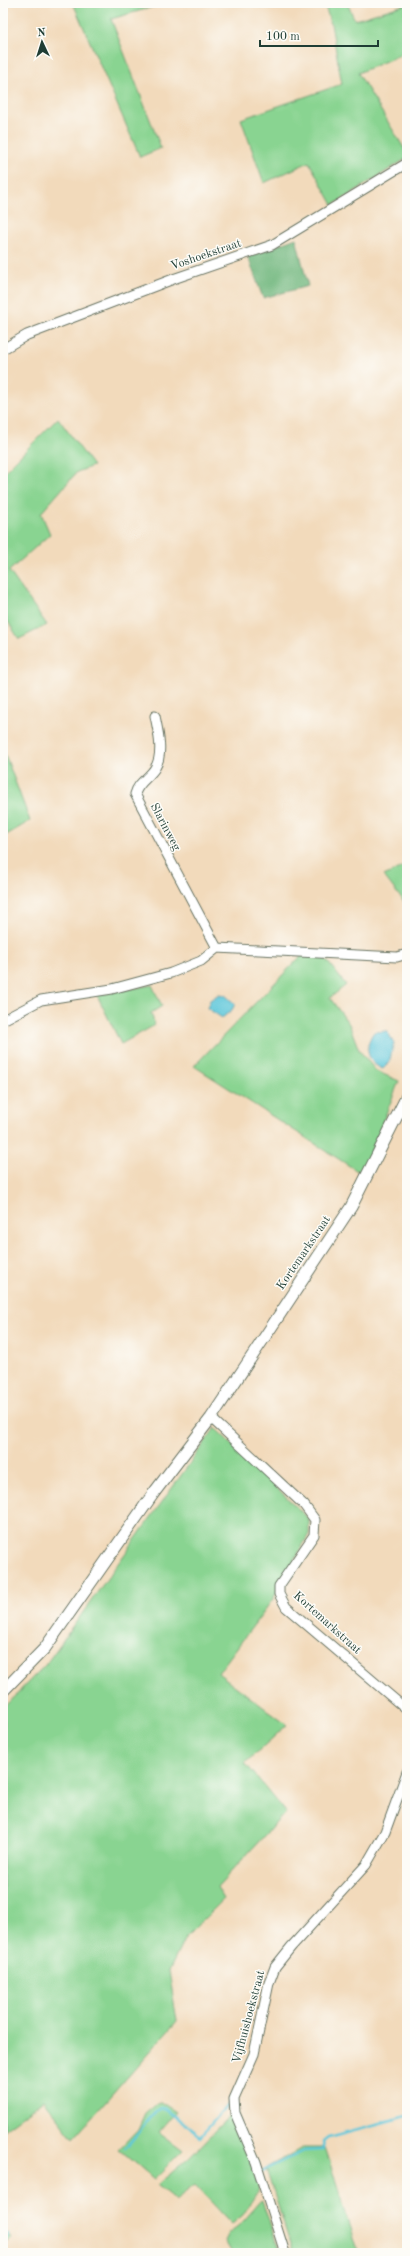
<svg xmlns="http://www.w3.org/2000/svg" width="410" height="2256" viewBox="0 0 410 2256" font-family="'Old Standard TT',serif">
	<rect width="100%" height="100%" fill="#fdfcf7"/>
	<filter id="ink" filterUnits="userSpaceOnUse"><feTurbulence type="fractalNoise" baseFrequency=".025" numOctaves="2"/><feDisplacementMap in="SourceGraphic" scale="8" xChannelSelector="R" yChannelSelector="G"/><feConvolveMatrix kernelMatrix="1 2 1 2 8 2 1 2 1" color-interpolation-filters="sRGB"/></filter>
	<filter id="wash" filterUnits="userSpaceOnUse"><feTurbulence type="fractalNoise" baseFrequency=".012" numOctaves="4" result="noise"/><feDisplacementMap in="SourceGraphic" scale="16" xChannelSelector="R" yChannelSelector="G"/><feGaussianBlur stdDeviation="0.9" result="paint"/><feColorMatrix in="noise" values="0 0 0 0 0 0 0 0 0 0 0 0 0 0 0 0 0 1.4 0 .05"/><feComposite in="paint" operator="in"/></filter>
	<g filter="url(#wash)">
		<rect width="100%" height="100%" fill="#f2dabb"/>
		<path fill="#89d491" stroke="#548862" d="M73 3H167L111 19 161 148 140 157Z
			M324 3H347L355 20 407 4V52L358 73 407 153V158L333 205 309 162 264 183 241 119 342 84 331 24Z
			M58 418 93 466 77 472 41 513 50 534 9 571 47 625 19 639 3 614V473Z
			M3 749 30 821 3 837Z
			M402 867 407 872V906L384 876Z
			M301 956 324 957 346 985 330 998 349 1024 359 1050 376 1071 399 1081 362 1174 194 1066Z
			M152 985 162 1006 151 1013 155 1025 121 1044 97 995Z
			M215 1428 309 1519V1534L273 1599 218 1673 287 1725 245 1763 286 1812 217 1887 224 1899 185 1938 169 1971 177 2021 74 2138 44 2100 3 2130V1708L46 1664Z
			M159 2101 176 2112 159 2132 183 2150 154 2179 119 2149 138 2129 145 2113Z
			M231 2115 243 2139 259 2189 243 2215 232 2224 195 2185 175 2200 157 2185 190 2157Z
			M302 2148H325L359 2253H293L266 2168Z
			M262 2200 280 2253H232L225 2241 229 2233 239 2226Z
			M3 2228 11 2239 3 2247Z"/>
		<path fill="#6eb67b" stroke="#467a58" d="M296 238 308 286 263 298 248 257Z"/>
		<path fill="#5ec7da" stroke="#3e8287" d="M219 994 225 995 235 1004 232 1010 222 1018 207 1008 210 1000Z
			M387 1031 394 1043 389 1063 383 1069C366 1063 364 1045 374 1032Z"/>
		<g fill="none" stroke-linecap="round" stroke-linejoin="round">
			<path stroke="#5ec7da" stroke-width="2.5" d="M125 2148C135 2139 153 2109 162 2107L201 2136 231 2101
				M262 2171 303 2151 324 2150 323 2141 328 2137 407 2116
				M3 2242 8 2235"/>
		</g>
	</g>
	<g filter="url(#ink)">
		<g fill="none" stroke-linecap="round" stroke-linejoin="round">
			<g stroke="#697463" stroke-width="11">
				<path id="minor" d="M3 349 27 335 176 278 272 245 407 163
					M155 716C158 731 164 754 155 768 149 778 138 782 135 794L217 948
					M3 1020 41 1000 112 989 171 973 201 961 217 948 397 957 407 954
					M211 1418 304 1505 315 1520 314 1535 279 1586V1594L286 1607 407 1710
					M285 2253 256 2162 235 2113 234 2099 254 2054 269 1983 275 1967 291 1947 366 1865 385 1832 407 1772"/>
			</g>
			<g stroke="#697463" stroke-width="13">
				<path id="tertiary" d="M3 1691 45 1648 153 1494 211 1418 351 1207 407 1096"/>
			</g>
			<use href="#minor" stroke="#fff" stroke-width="9"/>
			<use href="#tertiary" stroke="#fff" stroke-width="11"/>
		</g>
	</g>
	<g text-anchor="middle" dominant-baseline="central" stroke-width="3" stroke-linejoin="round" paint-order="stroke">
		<g font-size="12" fill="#1f3d34" stroke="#fdfcf7">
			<text transform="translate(206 255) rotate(-19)">Voshoekstraat</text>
			<text transform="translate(165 827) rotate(62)">Slarinweg</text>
			<text transform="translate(304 1253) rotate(-56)">Kortemarkstraat</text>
			<text transform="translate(327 1623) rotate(42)">Kortemarkstraat</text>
			<text transform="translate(249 2017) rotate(-75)">Vijfhuishoekstraat</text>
		</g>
	</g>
	<rect width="410" height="2256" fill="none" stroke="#fdfcf7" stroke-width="16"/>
	<g transform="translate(42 42) rotate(356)" stroke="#fdfcf7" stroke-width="3" paint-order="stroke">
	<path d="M0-3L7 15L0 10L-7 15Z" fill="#1f3d34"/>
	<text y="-6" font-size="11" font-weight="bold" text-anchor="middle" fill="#1f3d34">N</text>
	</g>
	<path d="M260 40v6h118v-6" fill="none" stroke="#1f3d34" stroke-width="2"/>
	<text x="266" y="40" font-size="12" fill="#1f3d34" stroke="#fdfcf7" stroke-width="3" paint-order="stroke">100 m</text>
</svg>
